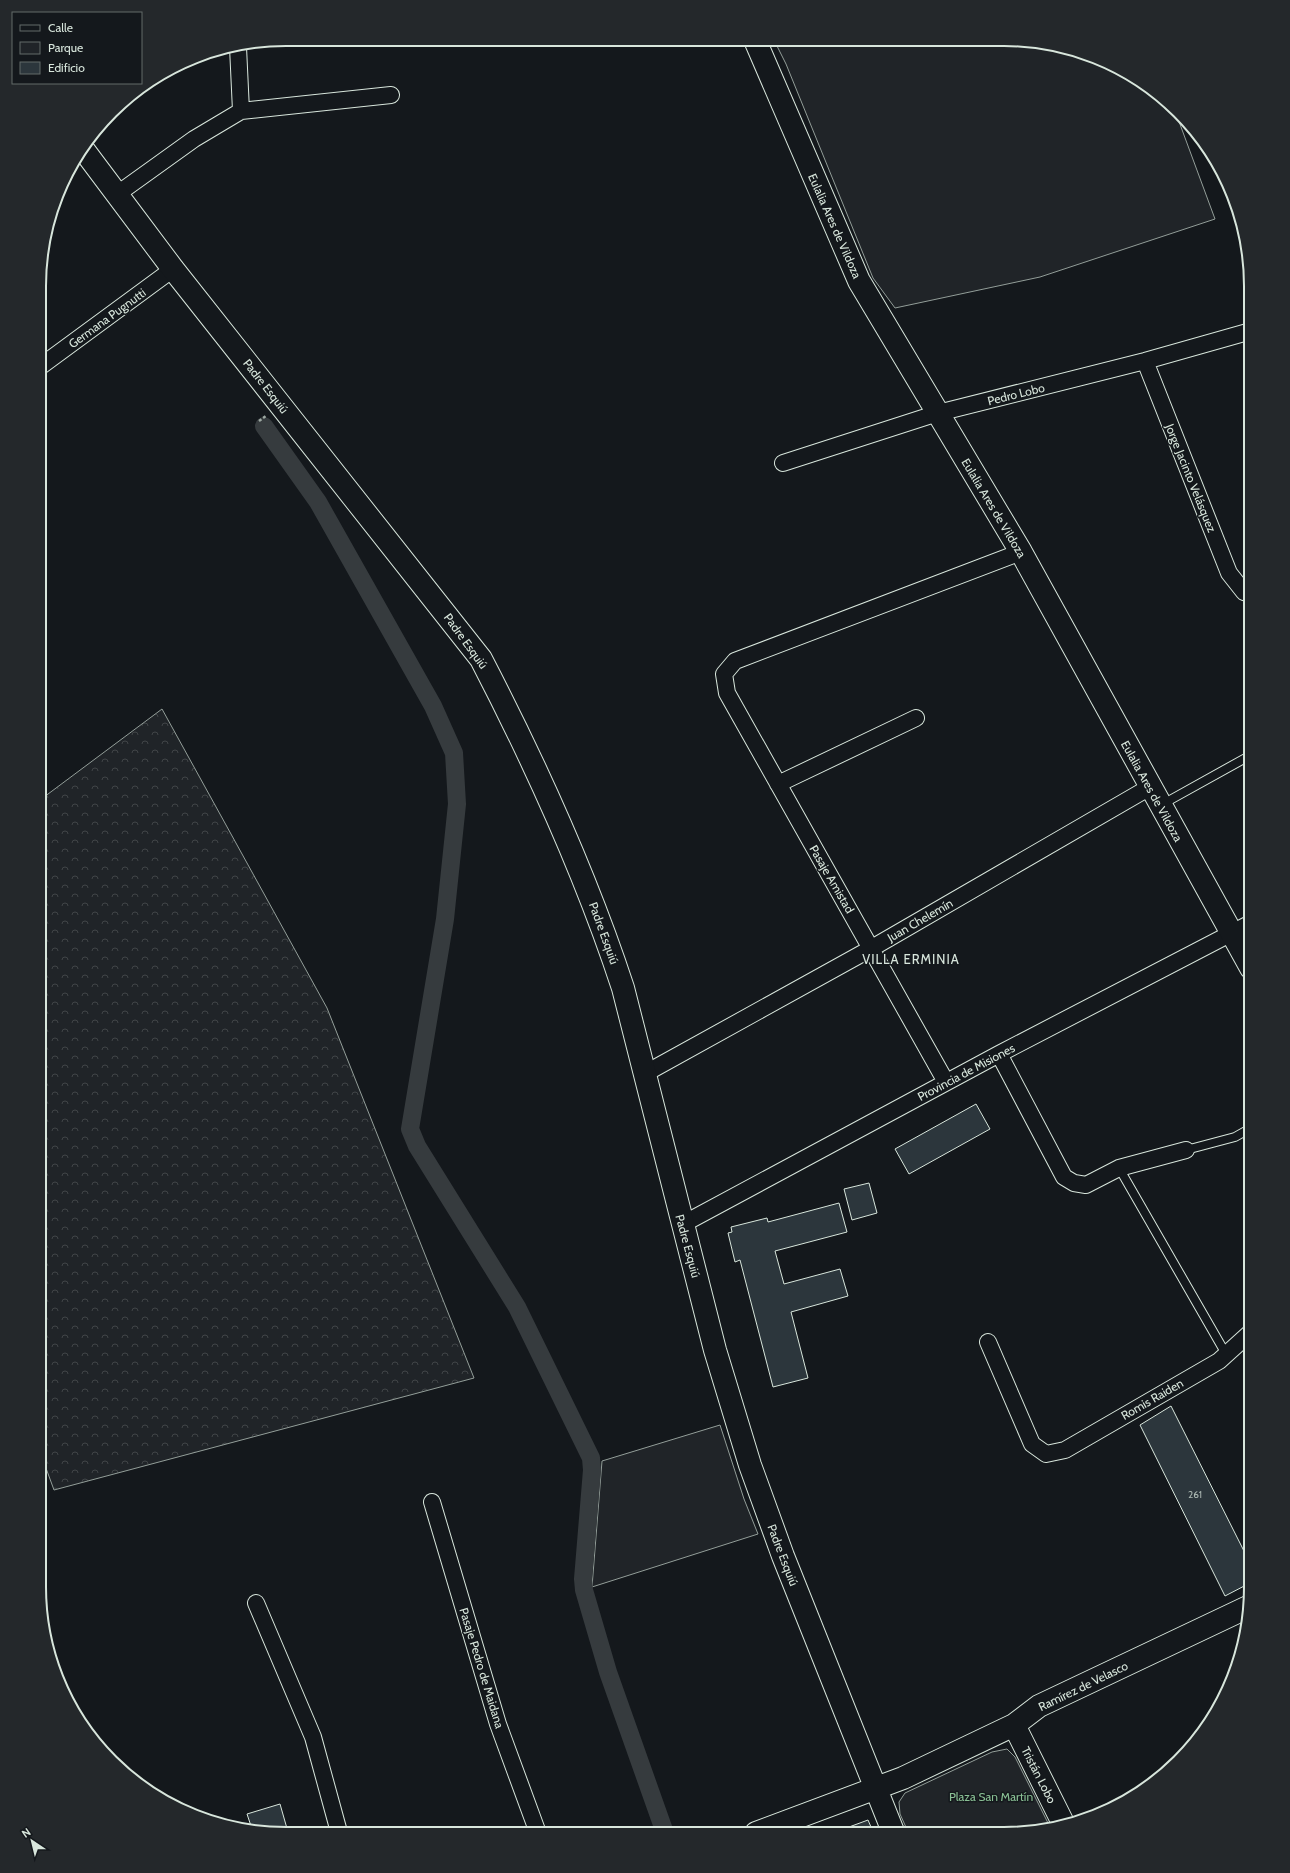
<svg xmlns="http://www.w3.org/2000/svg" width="1290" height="1873" viewBox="0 0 1290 1873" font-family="Cabin,sans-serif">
	<defs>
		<pattern id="forest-crowns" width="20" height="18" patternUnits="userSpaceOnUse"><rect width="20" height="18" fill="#202428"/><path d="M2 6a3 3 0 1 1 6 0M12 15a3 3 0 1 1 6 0" fill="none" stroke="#404447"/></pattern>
	</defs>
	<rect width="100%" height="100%" fill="#14181c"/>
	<path fill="url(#forest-crowns)" stroke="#939e99" d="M162 709 327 1008 474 1378 54 1490 39 1449 40 800Z"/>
	<path fill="#202428" stroke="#939e99" d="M774 40 1037 41 1099 58 1154 90 1174 108 1215 219 1040 277 895 308 873 278 786 64Z
		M720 1425 744 1499 758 1534 592 1587 602 1461Z
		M1007 1749 1015 1757 1051 1829 1005 1834H909L900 1814 899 1802 905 1793 992 1752Z"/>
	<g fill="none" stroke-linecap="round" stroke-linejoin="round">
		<path stroke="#363b3e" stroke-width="18" d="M264 426 318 502 433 706 454 753 457 804 445 919 410 1129 417 1146 517 1307 591 1458 592 1470 583 1579 584 1590 608 1672 665 1833"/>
	</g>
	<path fill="#2c363c" stroke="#d8e6dc" d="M976 1104 990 1129 909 1174 895 1149Z
		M869 1183 877 1213 852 1220 844 1189Z
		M839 1203 847 1232 775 1251 784 1284 840 1269 848 1296 791 1312 808 1378 773 1387 740 1260 735 1262 728 1233 732 1232 731 1227 767 1218 768 1222Z
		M1171 1406 1250 1563V1583L1225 1596 1140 1425Z
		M280 1804 288 1832H253L247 1814Z
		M868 1820 874 1834H830Z"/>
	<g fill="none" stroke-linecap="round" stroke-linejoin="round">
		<g stroke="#d8e6dc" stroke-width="10">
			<path id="lane" d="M1161 805 1251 755
				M1186 1150 1235 1137 1251 1128
				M1119 1168 1226 1354"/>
		</g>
		<g stroke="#d8e6dc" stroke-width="18">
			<path id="street" d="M238 47 241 111
				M116 195 194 139 241 111 391 95
				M1145 361 1229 573 1244 592 1251 594
				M41 366 173 269
				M783 463 938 413 1145 361 1251 331
				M778 784 916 718
				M999 1054 1064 1177 1074 1183 1086 1185 1119 1168 1186 1150
				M646 1073 872 948 1150 787
				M946 1082 727 693 724 674 735 661 1021 552
				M683 1224 999 1054 1251 923
				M988 1342 1032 1444 1046 1454 1065 1450 1219 1361 1251 1332
				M432 1502 498 1724 538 1833
				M256 1603 313 1737 339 1832"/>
		</g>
		<g stroke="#d8e6dc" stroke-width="24">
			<path id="secondary" d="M755 40 859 281 1021 552 1251 968
				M83 149 173 269 481 659C536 765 586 875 623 988L715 1350 750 1465 783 1556 894 1834
				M1014 1725 1064 1825
				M756 1833 903 1778 1014 1725 1039 1706 1250 1606"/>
		</g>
		<path stroke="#9da8a2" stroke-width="2.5" stroke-dasharray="3 2" stroke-linecap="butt" d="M259 421 266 416"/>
		<use href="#lane" stroke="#14181c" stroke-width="8"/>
		<use href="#street" stroke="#14181c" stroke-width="16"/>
		<use href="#secondary" stroke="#14181c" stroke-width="22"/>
	</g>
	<g text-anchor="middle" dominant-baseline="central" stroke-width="3" stroke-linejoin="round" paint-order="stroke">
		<g font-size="10" fill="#adbab4">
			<text x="1195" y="1494">261</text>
		</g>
		<g font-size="12" fill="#d8e6dc" stroke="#14181c">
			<text transform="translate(835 226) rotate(66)">Eulalia Ares de Vildoza</text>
			<text transform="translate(107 318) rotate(-36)">Germana Pugnutti</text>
			<text transform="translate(266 386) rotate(52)">Padre Esquiú</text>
			<text transform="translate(1016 394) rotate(-14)">Pedro Lobo</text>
			<text transform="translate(1191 478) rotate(68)">Jorge Jacinto Velásquez</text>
			<text transform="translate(994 508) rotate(59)">Eulalia Ares de Vildoza</text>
			<text transform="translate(466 641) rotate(54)">Padre Esquiú</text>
			<text transform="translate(1152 791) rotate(61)">Eulalia Ares de Vildoza</text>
			<text transform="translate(832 879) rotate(60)">Pasaje Amistad</text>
			<text transform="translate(920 920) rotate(-30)">Juan Chelemín</text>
			<text transform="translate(604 933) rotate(70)">Padre Esquiú</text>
			<text transform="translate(966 1072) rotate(-28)">Provincia de Misiones</text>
			<text transform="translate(688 1246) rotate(75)">Padre Esquiú</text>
			<text transform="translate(1152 1399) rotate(-30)">Romis Raiden</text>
			<text transform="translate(783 1555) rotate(69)">Padre Esquiú</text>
			<text transform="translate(482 1668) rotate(73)">Pasaje Pedro de Maidana</text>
			<text transform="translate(1083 1686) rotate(-26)">Ramírez de Velasco</text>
			<text transform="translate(1039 1775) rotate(63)">Tristán Lobo</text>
		</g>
		<g font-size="12" fill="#8ac095" stroke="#14181c">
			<text x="991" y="1796">Plaza San Martín</text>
		</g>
		<g font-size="13" letter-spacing="1" fill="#d8e6dc" stroke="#14181c">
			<text x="911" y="959">VILLA ERMINIA</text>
		</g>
	</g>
	<path d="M0 0H1290V1873H0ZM286 46H1004A240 240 0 0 1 1244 286V1587A240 240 0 0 1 1004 1827H286A240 240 0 0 1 46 1587V286A240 240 0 0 1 286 46Z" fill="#24282b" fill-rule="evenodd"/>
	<path fill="none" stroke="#d8e6dc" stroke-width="2" d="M286 46H1004A240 240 0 0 1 1244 286V1587A240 240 0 0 1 1004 1827H286A240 240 0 0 1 46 1587V286A240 240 0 0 1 286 46Z"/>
	<rect x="12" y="12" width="130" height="72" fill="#14181c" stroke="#626a69"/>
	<rect x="20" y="25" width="20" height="6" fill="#14181c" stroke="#626a69"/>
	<text x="48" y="32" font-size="12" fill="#d8e6dc">Calle</text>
	<rect x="20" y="42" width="20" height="12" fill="#202428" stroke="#626a69"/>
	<text x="48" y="52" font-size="12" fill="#d8e6dc">Parque</text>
	<rect x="20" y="62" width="20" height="12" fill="#2c363c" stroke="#626a69"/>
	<text x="48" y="72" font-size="12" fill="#d8e6dc">Edificio</text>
	<g transform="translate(32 1841) rotate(325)" stroke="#14181c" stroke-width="3" paint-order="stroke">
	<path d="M0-3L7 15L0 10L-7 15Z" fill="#d8e6dc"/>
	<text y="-6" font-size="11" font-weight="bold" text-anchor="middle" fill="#d8e6dc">N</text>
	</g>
</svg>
